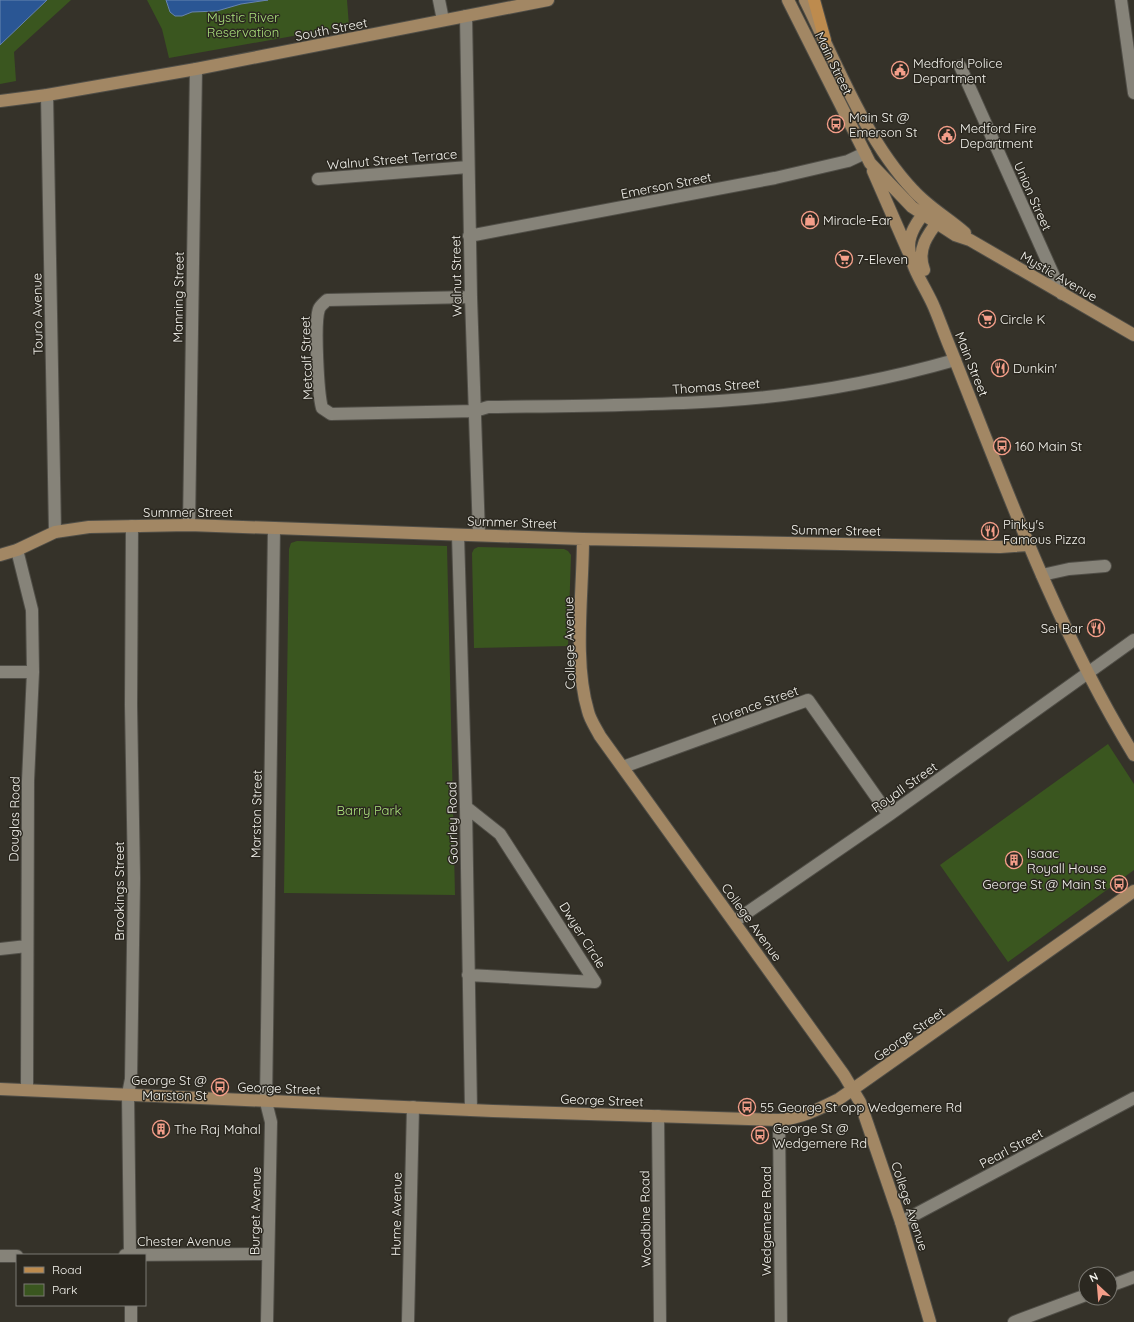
<svg xmlns="http://www.w3.org/2000/svg" width="1134" height="1322" viewBox="0 0 1134 1322" font-family="Quicksand,sans-serif">
	<rect width="100%" height="100%" fill="#353229"/>
	<path fill="#3a561f" d="M47 0H71L14 52 16 81 0 84V45Z
		M147 0H166L170 8 182 16 192 12 217 11 241 4 268 0H347L349 26 169 58 162 29Z
		M297 541 447 546 455 895 284 893 289 549 291 543Z
		M478 547 564 549 568 551 571 555 568 646 474 648 472 553 474 549Z
		M1108 744 1134 784V870L1008 962 940 865Z"/>
	<path fill="#2a5694" stroke="#6785af" d="M0 0H47L0 45Z
		M166 0H268L241 4 217 11 192 12 182 16H175L170 12Z"/>
	<g fill="none" stroke-linecap="round" stroke-linejoin="round">
		<g stroke="#504e47" stroke-width="14">
			<path id="street" d="M439 0 443 20
				M1121 0 1134 93
				M466 16 471 297 479 535
				M960 66 1062 294
				M47 95 55 532
				M318 179 468 167
				M469 236 775 178 848 161 865 153
				M471 297 327 300C324 303 320 306 319 309 314 323 318 393 322 408L331 414 475 411 488 407C565 406 643 406 719 401 799 396 878 382 955 360
				M189 525 196 69
				M458 535 466 807 471 1110
				M17 550 32 610 33 672 28 781 27 1089
				M1042 575 1069 569 1105 566
				M0 672H33
				M623 767 808 700 889 815
				M466 807 500 834 595 982 468 975
				M735 921 889 815 1134 640
				M0 949 27 946
				M658 1116 660 1322
				M779 1120 781 1322
				M901 1222 1134 1098
				M125 1255 268 1254
				M130 1255 128 1094 131 1079 134 878 131 705 132 526
				M0 1256H17
				M1110 1286 1134 1277
				M131 1305V1322
				M267 1322 271 1122 266 1102 274 528
				M408 1322 413 1107
				M1014 1322 1086 1295"/>
		</g>
		<g stroke="#504e47" stroke-width="14">
			<path id="secondary" d="M788 0 870 163 912 207 955 235 970 240 1134 335
				M805 0C836 62 865 139 913 190 928 207 948 218 965 233
				M0 101 47 95 196 69 548 0
				M873 171 908 251
				M930 206C921 216 909 231 909 246 910 267 926 288 934 307 940 321 945 336 951 350 1006 488 1056 628 1134 755
				M924 270C916 249 928 234 941 217
				M583 539C583 592 573 661 588 711 590 720 596 728 600 736L844 1075 860 1102 901 1222 930 1322
				M0 555 17 550 55 532 89 527 189 525 583 539 1000 547 1028 545
				M0 1089 493 1111 779 1120C802 1118 819 1109 839 1099L1134 891"/>
		</g>
		<g stroke="#504e47" stroke-width="14">
			<path id="primary" d="M814 0 825 40"/>
		</g>
		<use href="#street" stroke="#868379" stroke-width="12"/>
		<use href="#secondary" stroke="#a28764" stroke-width="12"/>
		<use href="#primary" stroke="#bd8b4e" stroke-width="12"/>
	</g>
	<defs>
		<g id="civic-ring" transform="scale(0.9)"><circle r="9.5" fill="#2b2820" stroke="#f49e89" stroke-width="1.5"/><path d="M-.6-6.5H3V-4.5H.6V-3L4-1V1h2V6H-6V1h2V-1L-.6-3ZM-1.2 2.5V6h2.4V2.5Z" fill="#f49e89"/></g>
		<g id="bus-ring" transform="scale(0.9)"><circle r="9.5" fill="#2b2820" stroke="#f49e89" stroke-width="1.5"/><path d="M-5-6H5V4H4V6H2V4H-2V6H-4V4H-5ZM-3.5-4V0h7V-4ZM-3.5 1.2v1.5H-2V1.2ZM2 1.2v1.5H3.5V1.2Z" fill="#f49e89"/></g>
		<g id="shop-ring" transform="scale(0.9)"><circle r="9.5" fill="#2b2820" stroke="#f49e89" stroke-width="1.5"/><path d="M-5-2.5h2.3a2.7 3.5 0 0 1 5.4 0H5L5.5 6h-11ZM-1.5-2.5h3a1.5 2.3 0 0 0-3 0Z" fill="#f49e89"/></g>
		<g id="supermarket-ring" transform="scale(0.9)"><circle r="9.5" fill="#2b2820" stroke="#f49e89" stroke-width="1.5"/><path d="M-6-5.5h2.5l.6 2H6L4.5 2H-2.5L-4.4-4H-6ZM-1.5 3.2a1.3 1.3 0 1 0 .1 0ZM3 3.2a1.3 1.3 0 1 0 .1 0Z" fill="#f49e89"/></g>
		<g id="restaurant-ring" transform="scale(0.9)"><circle r="9.5" fill="#2b2820" stroke="#f49e89" stroke-width="1.5"/><path d="M-5-6h1v4h1v-4h1v4h1v-4h1v5L-1.5 .5V6h-2V.5L-5-1ZM5-6V6H3V1.5H1.5Q1.5-4 5-6Z" fill="#f49e89"/></g>
		<g id="building-ring" transform="scale(0.9)"><circle r="9.5" fill="#2b2820" stroke="#f49e89" stroke-width="1.5"/><path d="M-4-6H4V6H1V3H-1V6H-4ZM-2.5-4.3h1.7v1.8h-1.7ZM.8-4.3h1.7v1.8H.8ZM-2.5-1h1.7V.8h-1.7ZM.8-1h1.7V.8H.8Z" fill="#f49e89"/></g>
	</defs>
	<g fill-rule="evenodd">
		<use href="#civic-ring" x="900" y="70"/>
		<use href="#bus-ring" x="836" y="124"/>
		<use href="#civic-ring" x="947" y="135"/>
		<use href="#shop-ring" x="810" y="220"/>
		<use href="#supermarket-ring" x="844" y="259"/>
		<use href="#supermarket-ring" x="987" y="319"/>
		<use href="#restaurant-ring" x="1000" y="368"/>
		<use href="#bus-ring" x="1002" y="446"/>
		<use href="#restaurant-ring" x="990" y="531"/>
		<use href="#restaurant-ring" x="1096" y="628"/>
		<use href="#building-ring" x="1014" y="860"/>
		<use href="#bus-ring" x="1119" y="884"/>
		<use href="#bus-ring" x="220" y="1087"/>
		<use href="#bus-ring" x="747" y="1107"/>
		<use href="#building-ring" x="161" y="1129"/>
		<use href="#bus-ring" x="760" y="1135"/>
	</g>
	<g text-anchor="middle" dominant-baseline="central" stroke-width="3" stroke-linejoin="round" paint-order="stroke">
		<g font-size="13" fill="#aae07b" stroke="#2b2820">
			<text x="243" y="17">Mystic River<tspan x="243" dy="15">Reservation</tspan></text>
			<text x="369" y="810">Barry Park</text>
		</g>
		<g font-size="13" fill="#f4f3ed" stroke="#2b2820">
			<text transform="translate(331 29) rotate(-11)">South Street</text>
			<text transform="translate(834 63) rotate(64)">Main Street</text>
			<text transform="translate(392 159) rotate(-5)">Walnut Street Terrace</text>
			<text transform="translate(666 185) rotate(-11)">Emerson Street</text>
			<text transform="translate(1033 196) rotate(66)">Union Street</text>
			<text transform="translate(456 276) rotate(-91)">Walnut Street</text>
			<text transform="translate(1059 276) rotate(30)">Mystic Avenue</text>
			<text transform="translate(178 297) rotate(-89)">Manning Street</text>
			<text transform="translate(37 314) rotate(-91)">Touro Avenue</text>
			<text transform="translate(306 358) rotate(-92)">Metcalf Street</text>
			<text transform="translate(972 364) rotate(68)">Main Street</text>
			<text transform="translate(716 386) rotate(-4)">Thomas Street</text>
			<text x="188" y="512">Summer Street</text>
			<text transform="translate(512 522) rotate(2)">Summer Street</text>
			<text transform="translate(836 530) rotate(1)">Summer Street</text>
			<text transform="translate(569 643) rotate(-91)">College Avenue</text>
			<text transform="translate(755 705) rotate(-20)">Florence Street</text>
			<text transform="translate(904 787) rotate(-35)">Royall Street</text>
			<text transform="translate(256 814) rotate(-89)">Marston Street</text>
			<text transform="translate(14 819) rotate(-89)">Douglas Road</text>
			<text transform="translate(452 823) rotate(-91)">Gourley Road</text>
			<text transform="translate(119 891) rotate(-90)">Brookings Street</text>
			<text transform="translate(752 922) rotate(54)">College Avenue</text>
			<text transform="translate(583 935) rotate(58)">Dwyer Circle</text>
			<text transform="translate(909 1034) rotate(-35)">George Street</text>
			<text transform="translate(279 1088) rotate(2)">George Street</text>
			<text transform="translate(602 1100) rotate(2)">George Street</text>
			<text transform="translate(1011 1148) rotate(-28)">Pearl Street</text>
			<text transform="translate(910 1206) rotate(72)">College Avenue</text>
			<text transform="translate(255 1211) rotate(-89)">Burget Avenue</text>
			<text transform="translate(396 1214) rotate(-89)">Hume Avenue</text>
			<text transform="translate(645 1219) rotate(-91)">Woodbine Road</text>
			<text transform="translate(766 1221) rotate(-90)">Wedgemere Road</text>
			<text x="184" y="1241">Chester Avenue</text>
		</g>
		<g font-size="13" fill="#f4f3ed" stroke="#2b2820" text-anchor="start">
			<text x="913" y="63">Medford Police<tspan x="913" dy="15">Department</tspan></text>
			<text x="849" y="117">Main St @<tspan x="849" dy="15">Emerson St</tspan></text>
			<text x="960" y="128">Medford Fire<tspan x="960" dy="15">Department</tspan></text>
			<text x="823" y="220">Miracle-Ear</text>
			<text x="857" y="259">7-Eleven</text>
			<text x="1000" y="319">Circle K</text>
			<text x="1013" y="368">Dunkin'</text>
			<text x="1015" y="446">160 Main St</text>
			<text x="1003" y="524">Pinky's<tspan x="1003" dy="15">Famous Pizza</tspan></text>
			<text x="1083" y="628" text-anchor="end">Sei Bar</text>
			<text x="1027" y="853">Isaac<tspan x="1027" dy="15">Royall House</tspan></text>
			<text x="1106" y="884" text-anchor="end">George St @ Main St</text>
			<text x="207" y="1080" text-anchor="end">George St @<tspan x="207" dy="15">Marston St</tspan></text>
			<text x="760" y="1107">55 George St opp Wedgemere Rd</text>
			<text x="773" y="1128">George St @<tspan x="773" dy="15">Wedgemere Rd</tspan></text>
			<text x="174" y="1129">The Raj Mahal</text>
		</g>
	</g>
	<rect x="16" y="1254" width="130" height="52" fill="#2b2820" stroke="#7b7972"/>
	<rect x="24" y="1267" width="20" height="6" fill="#bd8b4e" stroke="#7b7972"/>
	<text x="52" y="1274" font-size="12" fill="#f4f3ed">Road</text>
	<rect x="24" y="1284" width="20" height="12" fill="#3a561f" stroke="#7b7972"/>
	<text x="52" y="1294" font-size="12" fill="#f4f3ed">Park</text>
	<g transform="translate(1098 1286) rotate(334)"><circle r="19" fill="#2b2820" stroke="#7b7972"/>
	<path d="M0-3L7 15L0 10L-7 15Z" fill="#f49e89"/>
	<text y="-6" font-size="11" font-weight="bold" text-anchor="middle" fill="#f4f3ed">N</text>
	</g>
</svg>
